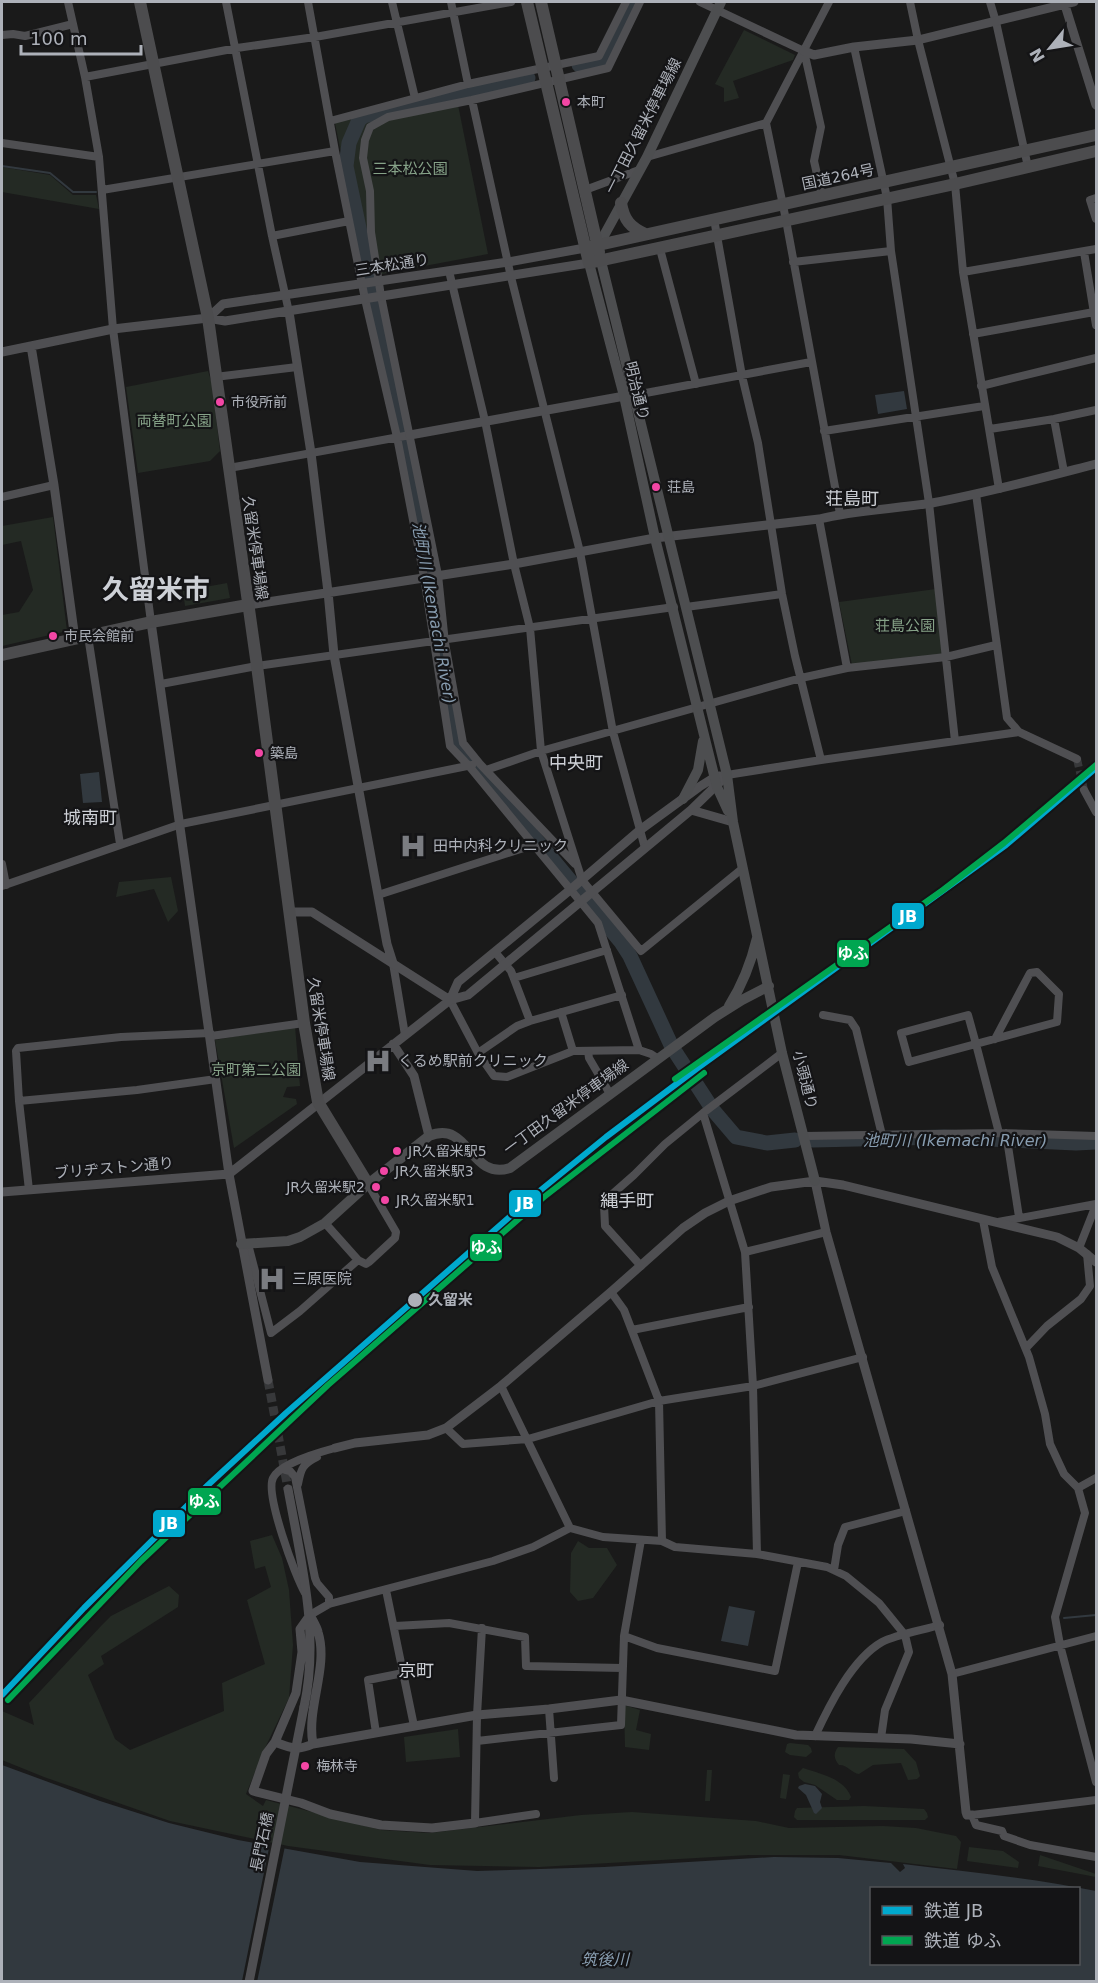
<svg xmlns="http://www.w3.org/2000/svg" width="1098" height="1983" viewBox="0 0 1098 1983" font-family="'DejaVu Sans','Noto Sans JP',sans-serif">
	<rect width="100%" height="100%" fill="#1a1a1a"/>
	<path fill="#242a24" d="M744 30 795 55 793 60 733 81 739 98 724 102V88L715 84Z
		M455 90 488 254 382 274 379 272 340 148 335 123Z
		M2 167 50 175 73 195H96L99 209 2 192Z
		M208 371 212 384 220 451 210 461 138 473 126 387Z
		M53 517 67 631 2 646V615L19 612 33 590 21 541 2 545V526Z
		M227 583 230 598 185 606 183 591Z
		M936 589 943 654 852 665 839 602Z
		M171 877 178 911 168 922 154 889 116 897 119 882Z
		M295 1026 300 1086 287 1087 283 1097 296 1099 297 1104 234 1148 215 1040Z
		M272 1535 282 1558 289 1590 293 1645 289 1698 265 1748 246 1794 263 1806 266 1800 381 1830 429 1833 581 1815 632 1812 756 1821 789 1828 883 1826 916 1828 956 1836 961 1842 957 1869 839 1855H749L539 1867 430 1865 288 1846 170 1821 44 1777 2 1760V1711L34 1725 29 1703 101 1626 111 1616 169 1586 179 1595 178 1607 101 1656 104 1664 88 1675 115 1739 130 1750 224 1711 222 1683 265 1664 247 1600 271 1587 265 1566 255 1569 250 1541Z
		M578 1541 589 1548H607L617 1565 593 1598 578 1601 570 1592 571 1553Z
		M624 1705 640 1710 636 1730 651 1734 649 1750 625 1747Z
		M458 1729 460 1757 406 1762 404 1737Z
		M790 1743 808 1745 811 1748 812 1752 806 1757 790 1755 785 1752 787 1744Z
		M838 1747 904 1749 916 1762 920 1776 917 1779 908 1780 901 1763 873 1765 859 1774C852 1773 846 1764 839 1765 834 1759 833 1754 838 1747Z
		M803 1768C820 1774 844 1778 851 1797L849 1800H837L815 1785 804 1782 799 1778 798 1773Z
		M707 1770H712L710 1801H705Z
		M783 1774 790 1775 786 1799 780 1798Z
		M864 1806 924 1809 927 1813 928 1817 925 1820H797L794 1817 795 1811 797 1808Z
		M969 1847 1003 1851 1019 1862 1018 1868 967 1861Z
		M1040 1855 1096 1874V1877L1038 1866Z"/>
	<path fill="#32393f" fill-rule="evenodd" d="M904 391 907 409 878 414 875 395Z
		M99 772 102 802 83 803 80 774Z
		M729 1606 755 1611 748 1646 721 1641Z
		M2 1765 100 1801 169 1823 238 1840 360 1862 477 1871 604 1867 774 1857 838 1858 891 1863 900 1872 905 1868 903 1864C968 1872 1033 1878 1096 1891V1981H2ZM872 1888H1078V1964H872Z
		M805 1784 815 1786 822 1794 820 1802 822 1808 816 1814 814 1813 806 1795 798 1788 799 1786Z"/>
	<path fill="#1a1a1a" d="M270 1843 285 1846 257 1982 242 1981Z"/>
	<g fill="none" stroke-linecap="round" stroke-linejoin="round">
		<path stroke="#32393f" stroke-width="2" d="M2 166 50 173 73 192H96
			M1064 1618 1096 1615"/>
		<path stroke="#32393f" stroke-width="15" d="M579 65 601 60 632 2
			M528 78 364 116 359 120 349 143 346 166 366 261 374 310 402 427 433 589 455 739 461 749 621 942 630 956 672 1047 713 1110 736 1137 767 1143 795 1140
			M813 1140 944 1137 1076 1143 1096 1142"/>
		<path stroke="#37383a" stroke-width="8" stroke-dasharray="8 4" stroke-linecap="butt" d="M1077 759 1084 790"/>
		<path stroke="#37383a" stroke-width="9" stroke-dasharray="9 4.5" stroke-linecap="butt" d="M268 1380 288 1489"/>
		<path stroke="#4f4f52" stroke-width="8" d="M68 2 85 77 99 157 113 329 151 622
			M226 2 272 236 289 312
			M308 2 335 151 365 299 397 437 424 577 450 746 469 766 598 923 639 1050
			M392 2 415 98
			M451 2 468 84
			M700 2 804 51
			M829 2 766 123 786 220 840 514
			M910 2 918 40 955 184 963 272 999 489
			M990 2 996 22 1028 167
			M2 35 13 34 25 36 73 24
			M854 47 887 198 891 251 929 503 955 741
			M804 51 821 127 814 161 822 196
			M85 77 237 48 315 37 511 2
			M472 100 511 277 580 552 613 732 645 848
			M330 121 468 84 599 56 626 2
			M2 143 99 157
			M647 157 766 123
			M102 190 335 151
			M585 190 639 170
			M1096 198 1090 200 1096 219
			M714 219 742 376 758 443 782 594 795 656 821 760
			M272 236 349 221
			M660 249 696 384
			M1084 252 1096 325
			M793 262 891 251
			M449 271 485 421 514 564 530 628 541 751 582 880 641 951 743 868
			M963 272 1096 249
			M973 334 1094 312
			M215 377 297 367
			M981 386 1096 358
			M635 395 811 362
			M1054 419 1064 472
			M990 429 1054 419 1096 410
			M824 431 984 406
			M229 468 410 435
			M976 494 1007 718 1019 732 1077 759
			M2 497 54 485
			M819 519 847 668
			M686 607 782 594
			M88 636 120 844
			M161 684 257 666 674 607
			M486 770 541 751 801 678 847 668 946 657 996 645
			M727 775 821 760 1019 732
			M1084 790 1096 812
			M2 864 6 885
			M575 864 480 764 463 743 445 643 438 575 381 296 371 232 370 191 363 158 365 140 370 127 388 117 472 100 608 68 640 2
			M2 886 181 824 472 765
			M378 895 533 845
			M495 952 511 971 530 1021
			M393 963 405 1035
			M514 978 607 950
			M450 1000 478 1053 494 1076 507 1077 573 1051 639 1050 651 1054 657 1058
			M561 1012 573 1051
			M823 1015 850 1020 856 1029 882 1135
			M211 1036 304 1023
			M995 1039 1030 973 1037 972 1059 994 1057 1022 909 1062 901 1033 968 1015 976 1044 999 1133
			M588 1051 589 1058 610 1094
			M478 1053 517 1026 530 1021 622 995
			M19 1101 137 1090 216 1079
			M703 1113 745 1252 753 1386 757 1554
			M1006 1133 1019 1217
			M804 1136 999 1133 1096 1136
			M29 1190 19 1101 16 1051 18 1048 121 1037 210 1033
			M983 1220 992 1267 1029 1357 1045 1414 1050 1444 1064 1474 1078 1488 1085 1513 1055 1617 1060 1645 1096 1782
			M998 1222 1096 1204
			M325 1223 358 1260 366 1264 369 1262 395 1238 396 1232 368 1184
			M248 1244 271 1333 300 1311 358 1260
			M1079 1248 1096 1205
			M745 1252 826 1232
			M641 1266 605 1226 604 1205 609 1197 634 1175 665 1144 703 1113 782 1053
			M611 1292 624 1310 659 1401 662 1541
			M632 1330 749 1307
			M1026 1348 1047 1326 1081 1299 1090 1286 1087 1254
			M501 1386 570 1528
			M446 1428 463 1444 528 1439 659 1401 753 1386 863 1357
			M282 1469 290 1471 295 1477 315 1578 317 1583 329 1597V1604
			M298 1484C301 1468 303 1464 317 1457
			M1078 1488 1096 1478
			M834 1570 838 1545 845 1527 906 1511
			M386 1590 414 1726
			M305 1593C295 1576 265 1494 273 1478 279 1464 320 1452 335 1448
			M310 1615 329 1604 493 1561 533 1547 570 1528 603 1537 662 1541 675 1547 757 1554 827 1567 846 1576 879 1603 905 1635 909 1652 885 1710 881 1738
			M395 1626 449 1623 525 1637 526 1666 622 1668
			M482 1628 477 1715 475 1823 536 1814
			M624 1636 657 1648 775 1671 798 1562
			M952 1674 1096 1636
			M549 1709 554 1778
			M376 1733 368 1680 403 1673
			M815 1736C829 1706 852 1659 882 1642 895 1635 923 1630 940 1625
			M477 1741 621 1725 624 1636 641 1540
			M1096 1800 972 1815 976 1825 1002 1831 1004 1836 1030 1845 1096 1857"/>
		<path stroke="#4f4f52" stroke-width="9" d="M1064 2 1096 105
			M804 51 814 55 854 47 918 40 1074 2
			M289 312 311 453 328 592 334 655 387 944 393 963
			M208 318 223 304 508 262 585 248
			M31 346 54 485 75 639
			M2 352 113 329 208 318 225 321 589 263
			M410 435 630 395
			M248 605 514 564 655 538 819 519C856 510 894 509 932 503 987 493 1042 478 1096 464
			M151 622 229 1174 268 1380
			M691 810 733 822
			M290 912H312L450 1000
			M450 1000 458 982 570 890 640 830 699 787 715 777 720 776
			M393 1044 414 1076 429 1136
			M229 1174 450 1000 468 995 691 810 727 775
			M815 1181 826 1232 952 1674 966 1812 967 1815H972
			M2 1192 229 1174
			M335 1448 355 1443 428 1435 446 1428 501 1386 611 1292 683 1228 705 1213 729 1201 771 1187 815 1181 843 1185 1057 1237 1079 1248 1096 1262
			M288 1489C301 1561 320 1634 304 1707
			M275 1742 296 1693 302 1652 300 1629 310 1615C313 1621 317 1627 318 1632 329 1667 306 1708 313 1744
			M475 1823 432 1828 381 1825 330 1814 301 1803 253 1791 266 1754 275 1742C291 1748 297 1751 313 1744L477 1715 549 1709 621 1700 796 1735 911 1739 960 1744"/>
		<path stroke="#4d4e50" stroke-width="10" d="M721 2 647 157 589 263 624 396 655 538 717 787 728 811
			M601 261 727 775 733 822 782 1053 815 1181
			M683 799 698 770 703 741
			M729 1006C743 984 751 963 757 938
			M241 1244 288 1241 300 1237 325 1223 368 1184 429 1136C470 1119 469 1181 510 1168L715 1017 742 1000 769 986"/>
		<path stroke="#4c4c4e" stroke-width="12" d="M140 2 208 318 257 666 304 1023 318 1102 368 1184
			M2 655 151 622 248 605"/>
		<path stroke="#4c4c4e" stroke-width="12" d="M527 2 589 263 955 184 1096 151
			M541 2 599 252
			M621 203C624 220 630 227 645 234
			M585 248 1096 135"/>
		<path stroke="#4f4f52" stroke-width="9" d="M249 1982 304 1707"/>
		<g stroke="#141416" stroke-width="10">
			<path id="rail-1" d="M2 1695 84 1608 208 1485 286 1413 531 1198 606 1137 699 1067 1006 845 1096 768"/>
		</g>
		<g stroke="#141416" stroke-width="10">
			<path id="rail-2" d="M675 1079 943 890 1004 843 1096 765
				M8 1700 141 1561 328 1385 544 1197 704 1073"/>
		</g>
		<use href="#rail-1" stroke="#00a9ce" stroke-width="6"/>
		<use href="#rail-2" stroke="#00a651" stroke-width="6"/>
	</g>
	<defs>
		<g id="hospital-bare" transform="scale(2.07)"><path d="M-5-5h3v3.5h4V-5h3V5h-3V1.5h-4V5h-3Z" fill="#7a7c81" stroke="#141416" stroke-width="2.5" paint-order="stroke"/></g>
	</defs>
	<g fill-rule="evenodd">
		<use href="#hospital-bare" x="413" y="846"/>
		<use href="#hospital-bare" x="378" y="1061"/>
		<use href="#hospital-bare" x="272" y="1279"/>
	</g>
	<g fill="#f346a5" stroke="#141416" stroke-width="2">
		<circle cx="566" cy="102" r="5"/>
		<circle cx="220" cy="402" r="5"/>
		<circle cx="656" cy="487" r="5"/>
		<circle cx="53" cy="636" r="5"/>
		<circle cx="259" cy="753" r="5"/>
		<circle cx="397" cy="1151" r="5"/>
		<circle cx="384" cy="1171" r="5"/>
		<circle cx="376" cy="1187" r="5"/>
		<circle cx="385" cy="1200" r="5"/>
		<circle cx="305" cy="1766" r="5"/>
	</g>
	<circle fill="#adb1b9" stroke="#141416" stroke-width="2" cx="415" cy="1300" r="8"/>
	<g text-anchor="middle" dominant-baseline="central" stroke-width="4.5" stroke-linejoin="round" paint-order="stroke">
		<g font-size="14" fill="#adb1b9" stroke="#141416" text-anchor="start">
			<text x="577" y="102">本町</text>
			<text x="231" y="402">市役所前</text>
			<text x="667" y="487">荘島</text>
			<text x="64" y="636">市民会館前</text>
			<text x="270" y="753">築島</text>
			<text x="408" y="1151">JR久留米駅5</text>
			<text x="395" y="1171">JR久留米駅3</text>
			<text x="365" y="1187" text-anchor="end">JR久留米駅2</text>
			<text x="396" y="1200">JR久留米駅1</text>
			<text x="316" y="1766">梅林寺</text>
		</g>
		<g font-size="15" fill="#adb1b9" stroke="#141416">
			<text transform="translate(643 126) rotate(-63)">一丁田久留米停車場線</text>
			<text transform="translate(838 177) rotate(-12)">国道264号</text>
			<text transform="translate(392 265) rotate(-9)">三本松通り</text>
			<text transform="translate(637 391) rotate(76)">明治通り</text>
			<text transform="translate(255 548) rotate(82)">久留米停車場線</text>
			<text transform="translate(321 1029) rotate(81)">久留米停車場線</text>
			<text transform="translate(805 1080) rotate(76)">小頭通り</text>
			<text transform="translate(566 1107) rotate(-36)">一丁田久留米停車場線</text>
			<text transform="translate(114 1168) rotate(-5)">ブリヂストン通り</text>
			<text transform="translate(262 1842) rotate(-78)">長門石橋</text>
		</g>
		<g font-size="15" fill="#86a288" stroke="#141416">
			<text x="410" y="169">三本松公園</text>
			<text x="174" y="421">両替町公園</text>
			<text x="905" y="626">荘島公園</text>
			<text x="256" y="1070">京町第二公園</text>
		</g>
		<g font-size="15" fill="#adb1b9" stroke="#141416" text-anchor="start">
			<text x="433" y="846">田中内科クリニック</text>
			<text x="398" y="1061">くるめ駅前クリニック</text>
			<text x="292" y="1279">三原医院</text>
		</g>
		<g font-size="15" font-weight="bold" fill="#adb1b9" stroke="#141416" text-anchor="start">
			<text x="428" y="1300">久留米</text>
		</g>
		<g font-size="16" font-style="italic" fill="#889db0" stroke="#141416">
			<text transform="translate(434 613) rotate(80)">池町川 (Ikemachi River)</text>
			<text x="955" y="1140">池町川 (Ikemachi River)</text>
			<text x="605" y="1959">筑後川</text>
		</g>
		<g font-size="18" fill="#cdd0d6" stroke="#141416">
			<text x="852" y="498">荘島町</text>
			<text x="576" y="762">中央町</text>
			<text x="90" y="817">城南町</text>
			<text x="627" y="1200">縄手町</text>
			<text x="416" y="1670">京町</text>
		</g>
		<g font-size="27" font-weight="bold" fill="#cdd0d6" stroke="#141416">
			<text x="156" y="589">久留米市</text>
		</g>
	</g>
	<g stroke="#141416" stroke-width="2">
		<rect x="891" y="902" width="34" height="28" rx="6" fill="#00a9ce"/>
		<rect x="836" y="939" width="34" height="29" rx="6" fill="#00a651"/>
		<rect x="508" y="1189" width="34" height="29" rx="6" fill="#00a9ce"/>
		<rect x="469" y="1233" width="34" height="29" rx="6" fill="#00a651"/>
		<rect x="187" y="1487" width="35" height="29" rx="6" fill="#00a651"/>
		<rect x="152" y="1509" width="34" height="29" rx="6" fill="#00a9ce"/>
	</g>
	<g font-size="16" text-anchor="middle" font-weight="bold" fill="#fff">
		<text x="908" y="922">JB</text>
		<text x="853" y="959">ゆふ</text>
		<text x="525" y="1209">JB</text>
		<text x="486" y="1253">ゆふ</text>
		<text x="204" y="1507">ゆふ</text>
		<text x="169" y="1529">JB</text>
	</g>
	<rect width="1098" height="1983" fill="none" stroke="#adb1b9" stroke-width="6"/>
	<rect x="870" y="1887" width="210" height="78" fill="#141416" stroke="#515357" stroke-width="1.5"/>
	<rect x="882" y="1906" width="30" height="9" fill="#00a9ce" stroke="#515357" stroke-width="1.5"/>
	<text x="924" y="1917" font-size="18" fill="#adb1b9">鉄道 JB</text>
	<rect x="882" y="1936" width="30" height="9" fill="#00a651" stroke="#515357" stroke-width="1.5"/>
	<text x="924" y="1947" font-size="18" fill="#adb1b9">鉄道 ゆふ</text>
	<g transform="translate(1050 48) rotate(240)" stroke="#141416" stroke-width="4.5" paint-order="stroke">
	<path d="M0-4.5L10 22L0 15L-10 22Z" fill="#adb1b9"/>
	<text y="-9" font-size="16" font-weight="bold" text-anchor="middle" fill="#adb1b9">N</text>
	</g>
	<path d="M21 45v9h120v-9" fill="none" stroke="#adb1b9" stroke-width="3"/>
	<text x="30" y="45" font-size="18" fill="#adb1b9" stroke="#141416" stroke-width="4.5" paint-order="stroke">100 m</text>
</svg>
